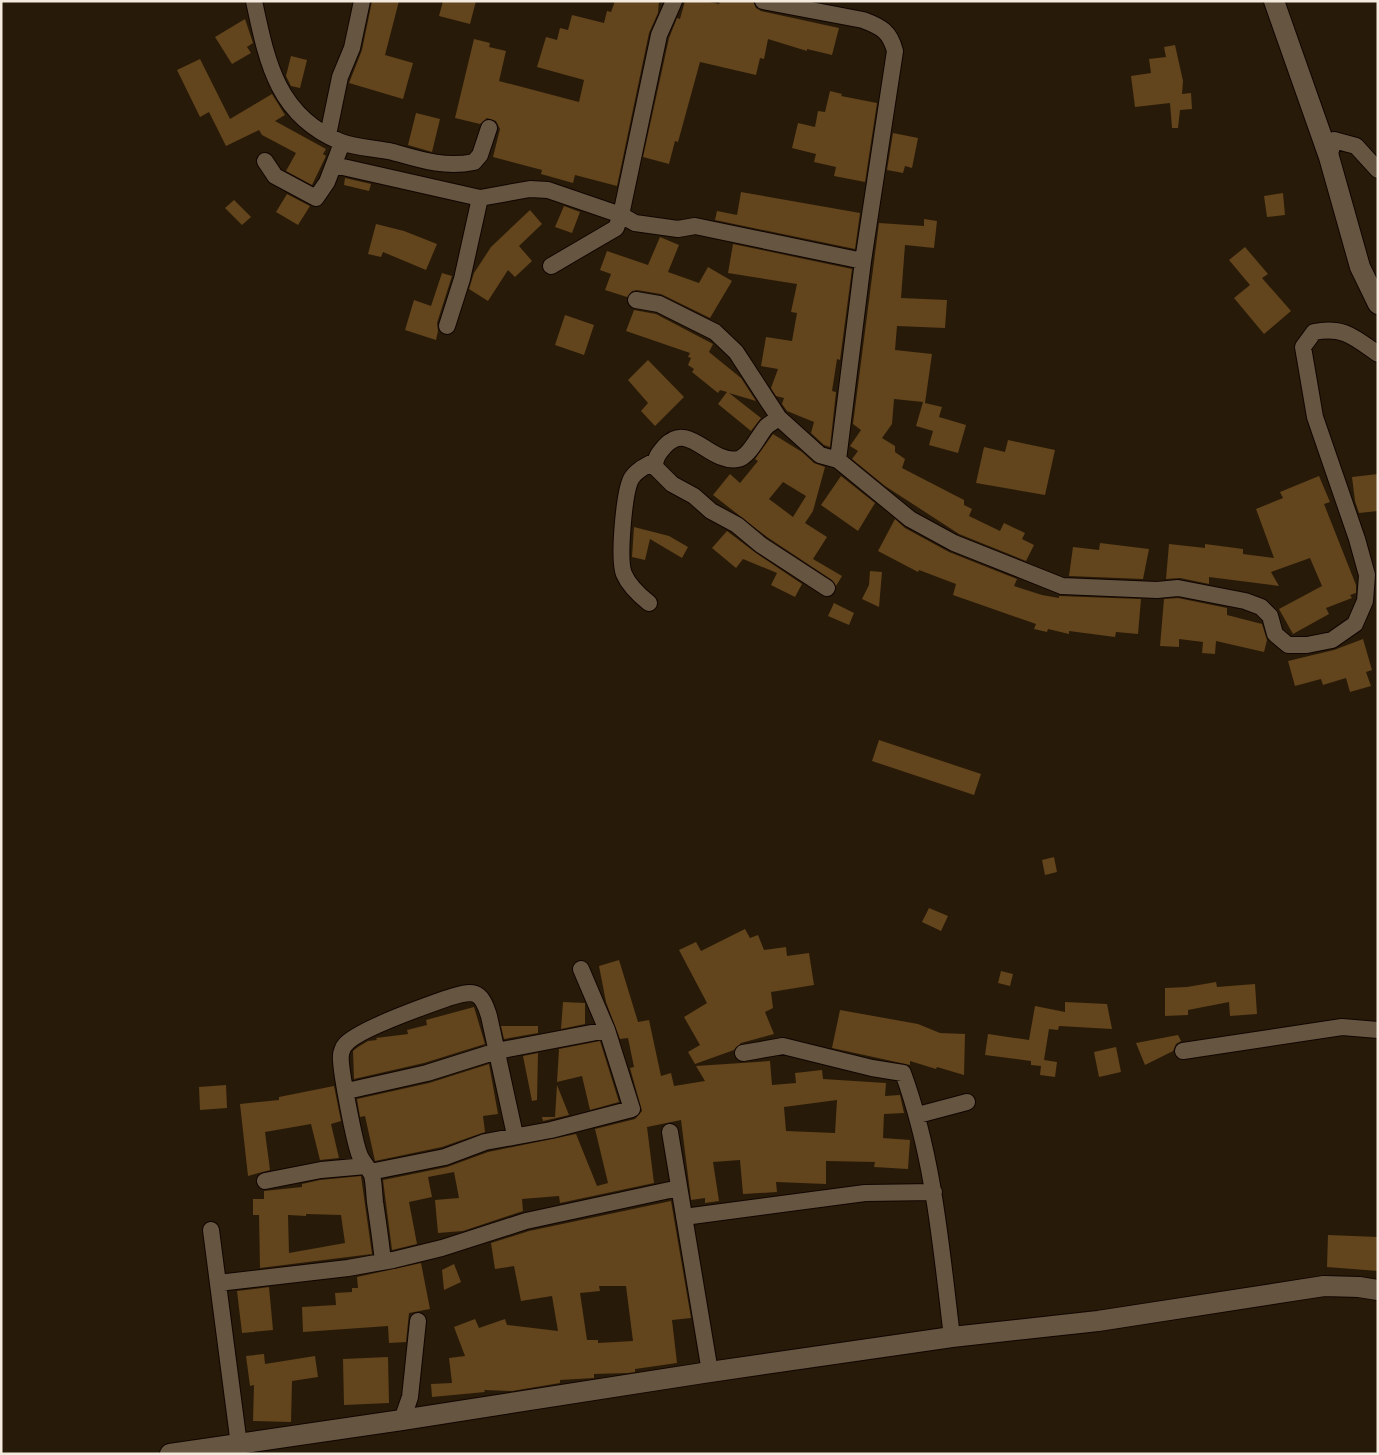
<svg xmlns="http://www.w3.org/2000/svg" width="1379" height="1455" viewBox="0 0 1379 1455" font-family="'Asap Condensed',sans-serif">
	<rect width="100%" height="100%" fill="#281a08"/>
	<path fill="#62441d" fill-rule="evenodd" d="M372 1H399L385 55 413 63 403 99 349 83 362 50Z
		M443 1H476L470 24 439 16Z
		M615 1H659L658 13 649 33 617 186 575 175 573 183 541 174 542 170 493 157 500 129 496 121 487 118 480 124 455 118 474 39 490 43 489 47 506 51 499 81 579 102 584 80 537 67 546 37 557 40 560 28 568 30 572 15 604 23 607 11 611 12Z
		M685 1H705L719 4 720 1H753L756 8 761 11 839 28 832 55 807 49V51L768 39 764 59 760 58 756 75 700 62 678 142 675 141 669 164 643 157 669 38 677 18 680 19Z
		M245 19 253 43 247 47 251 53 232 64 215 37Z
		M1175 45 1183 81 1182 94 1191 93 1192 109 1180 110 1178 128H1172L1170 103 1135 107 1131 76 1151 73 1149 59 1166 57 1164 47Z
		M291 56 307 60 300 88 291 86 286 76Z
		M200 59 230 119 272 94 285 115 275 121 326 149 323 154 326 156 312 185 286 171 296 153 262 135 259 130 226 146 209 112 200 117 177 70Z
		M830 91 842 94 841 96 877 103 865 182 834 176 836 167 814 162 816 154 792 148 798 123 815 127 818 111 825 112Z
		M416 113 440 119 432 152 408 145Z
		M893 133 918 138 912 168 905 166 903 173 887 170Z
		M345 178 371 184 369 191 344 185Z
		M741 192 860 213 855 249 715 220 717 211 737 215Z
		M1283 193 1285 215 1267 217 1264 196Z
		M287 194 310 206 298 225 276 212Z
		M234 200 251 217 242 225 225 208Z
		M564 206 580 212 572 233 555 227Z
		M530 210 542 224 519 246 532 261 515 277 508 270 488 301 469 289 474 273 491 247Z
		M924 219 937 221 934 248 905 245 901 298 947 300 945 328 897 326 895 350 932 354 925 403 942 407 939 417 966 425 958 453 929 445 933 431 916 426 923 402 894 399 892 424 882 438 895 446V452L905 459 902 468 964 500V505L972 509 969 516 1000 531 1004 523 1025 533 1022 539 1034 545 1026 561 959 534 885 486 852 459 858 451 850 446 861 430 853 424 879 223 924 226Z
		M376 224 404 231 437 244 426 270 383 252 381 257 368 254Z
		M660 237 679 245 668 272 699 283 708 267 732 281 710 318 661 294 637 290 632 291 627 297 605 290 611 274 600 270 607 251 648 265Z
		M733 244 852 269 840 360 837 359 832 391 836 392 830 447 824 445 811 433 814 422 787 411 782 404 784 398 776 396 771 388 778 369 761 366 766 337 792 341 797 313 791 312 797 284 728 273Z
		M1245 247 1268 274 1262 278 1291 311 1264 334 1234 298 1250 285 1229 260Z
		M442 273 452 276 437 323 438 331 436 340 405 330 414 300 431 306Z
		M634 310 656 314 713 344 709 352 741 378 756 401 729 393 761 418 751 431 718 404 727 392 720 390 718 393 692 372 694 369 688 365 691 358 688 357 690 353 626 331Z
		M565 315 594 325 584 355 555 345Z
		M648 360 684 397 655 426 641 411 648 403 628 380Z
		M773 434 802 452 814 463 825 467 813 511 805 523 827 537 813 559 842 576 836 586 832 580 767 537 713 495 730 474 740 483 758 461 755 459ZM783 482 806 496 793 517 769 499Z
		M1008 440 1055 450 1045 495 976 483 984 447 1005 452Z
		M1378 474V511L1359 513 1355 501 1352 477Z
		M841 476 875 503 858 531 821 505Z
		M1319 476 1330 502 1324 504 1356 585V593L1350 595 1352 598 1326 608 1329 614 1293 634 1279 609 1322 586 1310 558 1271 572 1279 586 1209 577V584L1180 578 1166 579 1169 544 1205 548V544L1243 549V554L1274 558 1256 509 1283 498 1280 492Z
		M895 519 905 528 949 552 1017 579 1014 586 1042 595 1059 598V596L1141 599 1138 634 1116 632 1115 637 1069 631V634L1048 629 1047 632 1034 629 1036 624 953 595 956 584 919 570 918 572 878 551Z
		M634 527 669 536 688 547 682 558 650 539 645 560 632 557Z
		M727 531 756 553 802 584 795 597 771 585 777 573 743 559 736 568 712 548Z
		M1100 543 1149 549 1143 579 1069 576 1073 547 1099 550Z
		M870 571 882 572 879 607 862 599 869 585Z
		M1178 598 1227 608V615L1262 624 1267 640 1264 652 1216 641 1215 654 1202 653 1203 642 1179 639V647L1160 646 1164 599Z
		M834 603 854 613 849 625 828 616Z
		M1363 639 1372 670 1366 672 1371 686 1350 692 1346 678 1323 685 1321 679 1295 686 1288 661 1334 650Z
		M879 740 981 774 974 795 872 761Z
		M1054 857 1057 872 1045 875 1042 860Z
		M929 908 948 916 941 931 922 922Z
		M745 929 750 938 758 935 764 950 786 947 787 956 809 953 814 985 771 992 773 1008 765 1012 774 1034 741 1043 734 1050 695 1064 688 1052 700 1045 684 1017 707 1003 679 950 696 942 701 951Z
		M619 960 638 1022 649 1020 661 1076 671 1073 674 1086 705 1081 696 1066 770 1061 772 1085 796 1083 795 1073 822 1070 823 1079 886 1083 885 1096 900 1095 904 1113 884 1114 883 1138 910 1140 908 1169 874 1167 875 1162 826 1161V1184L776 1182 777 1192 743 1194 740 1160 713 1162 719 1201 705 1203V1198L691 1200 681 1120 647 1127 654 1183 560 1203 559 1196 522 1199 523 1211 463 1231 438 1233 435 1200 459 1198 454 1172 428 1177 432 1197 409 1202 417 1244 392 1250 383 1180 447 1167 488 1152 576 1134 597 1186 608 1183 595 1129 635 1119 642 1111 630 1068 634 1067 628 1038 620 1039 606 1002 599 966ZM837 1100 835 1133 786 1131 784 1107Z
		M1001 971 1013 974 1010 986 998 983Z
		M1216 982 1217 987 1255 984 1257 1014 1230 1016 1229 1002 1188 1010V1015L1165 1016V988L1187 987Z
		M563 1002 585 1003V1024L561 1029Z
		M1065 1002 1107 1004 1112 1029 1059 1026 1058 1030 1049 1029 1044 1060 1057 1062 1055 1077 1040 1075 1041 1066 1031 1065V1061L985 1055 988 1034 1029 1040 1035 1006 1065 1012Z
		M474 1007 485 1044 424 1063 354 1079 353 1051 358 1047 368 1041 377 1040 376 1038 408 1034 407 1030 427 1025 426 1020Z
		M840 1010 918 1024 940 1033 965 1034 964 1075 937 1067 936 1069 910 1061V1065L832 1048Z
		M501 1026H538V1033L504 1039Z
		M1178 1035 1181 1041 1176 1044 1173 1051 1145 1065 1136 1043Z
		M600 1041 619 1102 590 1110 582 1076 557 1082 559 1049Z
		M1116 1047 1121 1072 1099 1077 1094 1052Z
		M538 1053 537 1100 532 1101 523 1056Z
		M489 1064 498 1114 483 1116 485 1132 442 1147 375 1161 365 1116 360 1117 357 1099 429 1083Z
		M226 1085 227 1108 200 1110 199 1087Z
		M557 1085 569 1115 543 1121 542 1117H555Z
		M334 1086 341 1121 331 1124 339 1158 320 1160 311 1124 265 1132 270 1170 248 1176 240 1104 279 1100V1097Z
		M361 1176 372 1254 260 1268 259 1215H253V1199H264V1191L302 1187V1184L320 1180ZM306 1214 341 1215 345 1243 289 1253 288 1215 306 1216Z
		M671 1201 691 1318 672 1320 677 1363 635 1369V1372L628 1373 594 1374V1378L560 1380V1383L512 1391 484 1390 485 1392 432 1397 431 1384 452 1383 449 1358 465 1356 454 1327 475 1319 479 1328 505 1319 507 1325 558 1331 552 1296 521 1301 514 1266 495 1269 491 1243 529 1231ZM599 1286H626L633 1341 598 1343V1340H587L580 1293 600 1291Z
		M1328 1235 1378 1237V1271L1327 1267Z
		M421 1263 430 1309 409 1313 406 1342 389 1343 388 1326 303 1332 302 1307 336 1305 335 1293 352 1292V1288H358L357 1277Z
		M454 1264 461 1282 444 1290 442 1270Z
		M269 1287 273 1330 242 1333 237 1291Z
		M264 1354 265 1364 315 1356 318 1377 292 1381 291 1422 253 1421 254 1385 250 1386 246 1356Z
		M388 1357 389 1403 344 1405 343 1359Z"/>
	<g fill="none" stroke-linecap="round" stroke-linejoin="round">
		<g stroke="#100500" stroke-width="18">
			<path id="minor" d="M254 1C267 62 277 116 341 142 356 148 376 148 393 152 421 160 445 168 474 162L480 155 489 128
				M763 1 863 20C882 27 890 32 895 51L863 261 838 460
				M328 135 340 77 352 48 362 1
				M1329 157 1334 140 1356 146 1378 170
				M265 161 275 176 316 198 327 182 342 143
				M334 165 480 198 530 189 548 190 621 215 635 223 678 229 695 226 863 261
				M551 266 616 228 621 215 659 35 674 1
				M636 300 659 304 715 332 736 352 779 418 820 455 838 460 910 519 954 543 1062 586 1157 590 1178 588 1245 601 1261 607 1270 616 1275 634 1288 645H1307L1332 640 1355 624 1365 601 1367 575 1357 539 1315 417 1303 347 1314 332C1343 326 1354 337 1378 354
				M447 326 462 279 480 198
				M779 418C775 421 770 423 766 427 759 435 749 457 738 459 709 464 689 420 665 446 659 453 655 457 655 467L672 484 694 496 711 511 737 525 761 545 827 588
				M649 603C639 595 629 586 624 574 618 560 624 493 631 479 636 470 646 466 655 461
				M1183 1051 1342 1027 1378 1030
				M743 1053 783 1046 872 1068 903 1073C934 1158 941 1247 952 1337
				M347 1091 427 1073 497 1051 607 1030
				M918 1115 967 1102
				M670 1132 710 1372
				M370 1172 445 1157 485 1142 551 1130 632 1109 607 1030 581 969
				M265 1181 321 1170 366 1166
				M684 1217 865 1193 934 1192
				M211 1230 239 1445
				M383 1262C381 1242 378 1222 375 1202 374 1193 374 1183 372 1175 369 1168 363 1163 360 1156 355 1145 339 1065 341 1055 341 1053 343 1047 345 1045 356 1030 428 1005 448 998 473 990 481 989 489 1016L515 1135
				M218 1283 348 1268 393 1260 442 1248 526 1221 679 1188
				M402 1420 410 1397 418 1321"/>
		</g>
		<g stroke="#100500" stroke-width="22">
			<path id="tertiary" d="M1274 1 1329 157 1360 267 1378 304
				M170 1454 402 1420 703 1373 952 1337 1098 1321 1324 1286 1359 1287 1378 1290"/>
		</g>
		<use href="#minor" stroke="#665541" stroke-width="16"/>
		<use href="#tertiary" stroke="#665541" stroke-width="20"/>
	</g>
	<rect width="1379" height="1455" fill="none" stroke="#f4eade" stroke-width="5"/>
</svg>
